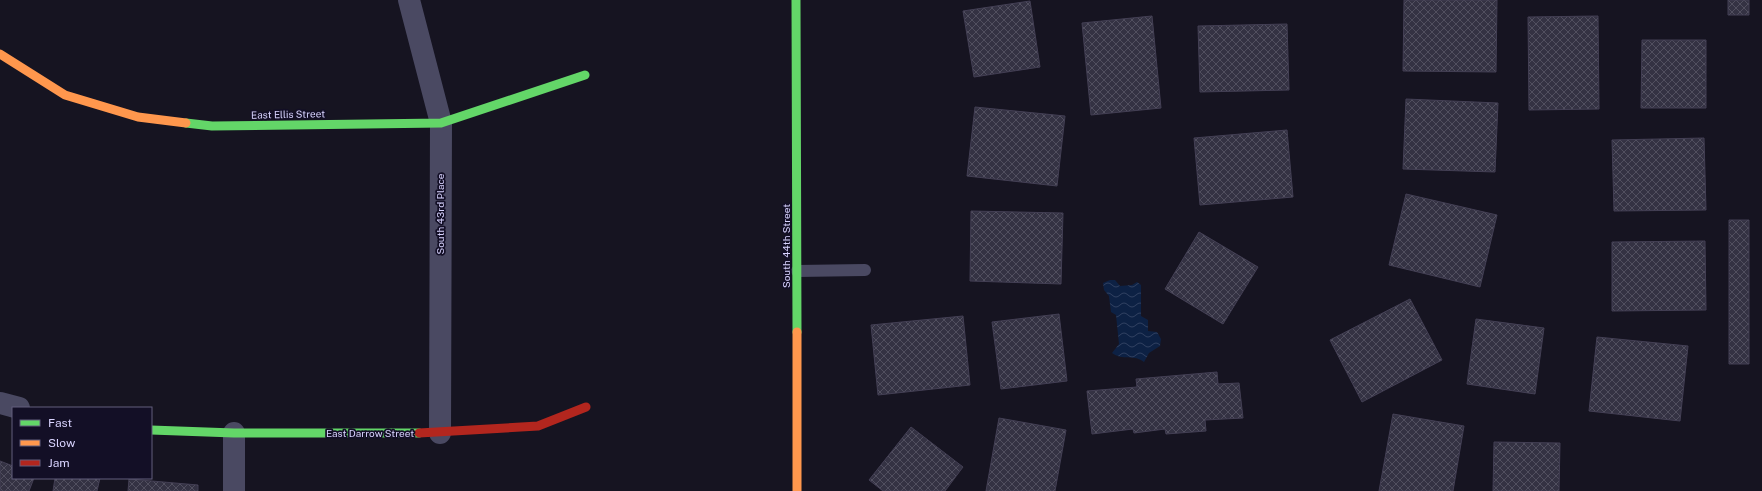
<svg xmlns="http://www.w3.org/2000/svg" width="1762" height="491" viewBox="0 0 1762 491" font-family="'Public Sans',sans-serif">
	<defs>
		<pattern id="water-waves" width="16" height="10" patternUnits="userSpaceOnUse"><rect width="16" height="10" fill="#0d2144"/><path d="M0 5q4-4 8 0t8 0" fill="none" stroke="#304060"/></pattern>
		<pattern id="building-cross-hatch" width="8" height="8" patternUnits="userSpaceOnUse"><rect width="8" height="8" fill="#343243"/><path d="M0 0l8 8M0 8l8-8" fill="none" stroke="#514f5f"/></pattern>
	</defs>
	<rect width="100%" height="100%" fill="#161421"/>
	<path fill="url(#water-waves)" d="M1110 280H1115L1120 286 1132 285 1137 282 1141 285V316L1148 320V331L1157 332 1161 339 1160 346 1149 353 1144 362C1135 354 1122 361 1112 353L1119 344 1116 315 1111 312 1109 296 1104 290 1103 283Z"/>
	<path fill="url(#building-cross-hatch)" stroke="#433f54" d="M1404 0H1497L1496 72 1403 71Z
		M1728 0H1749V15H1728Z
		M1030 1 1040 67 974 77 963 11Z
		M1152 16 1161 108 1091 115 1082 23Z
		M1598 16 1599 109 1529 110 1528 17Z
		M1287 24 1289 90 1200 92 1198 26Z
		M1642 40H1706V108H1641Z
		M1406 99 1498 103 1495 172 1403 169Z
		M975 107 1065 116 1057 186 967 176Z
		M1287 130 1293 197 1200 205 1194 138Z
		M1704 138 1706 210 1614 211 1612 140Z
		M1406 194 1497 215 1480 287 1389 265Z
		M971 211 1063 213 1061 284 970 281Z
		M1729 220H1749V364H1729Z
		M1199 232 1258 267 1223 324 1165 289Z
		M1705 241 1706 310 1612 311V242Z
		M1410 299 1442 360 1362 402 1330 340Z
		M1059 314 1067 381 1001 389 992 322Z
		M963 316 970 385 878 395 871 325Z
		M1476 319 1544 328 1535 394 1467 384Z
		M1597 337 1688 346 1680 421 1589 411Z
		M1217 372 1218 384 1239 383 1243 418 1205 420 1206 431 1166 434 1165 429 1134 433 1133 429 1092 434 1087 391 1137 387 1136 379Z
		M1393 414 1464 426 1453 491H1379Z
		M999 418 1066 430 1055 491H986Z
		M911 427 963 467 945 491H883L869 480Z
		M1494 442 1560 443 1559 491H1493Z
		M0 461 13 466V478H34L29 491H0Z
		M55 478H100L97 491H53Z
		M129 479 198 485V491H128Z"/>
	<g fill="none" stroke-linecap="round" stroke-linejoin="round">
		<path stroke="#4a4962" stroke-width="12" d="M797 271 865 270"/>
		<path stroke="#4a4962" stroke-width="22" d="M409 0 441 123 440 433
			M0 403 19 408
			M234 433V491"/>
		<path stroke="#63d668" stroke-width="9" d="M796 0 797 332
			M186 123 212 126 441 123 585 75
			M151 430 234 433H419"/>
		<path stroke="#ff974d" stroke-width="9" d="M0 54 65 95 138 117 186 123
			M797 332V491"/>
		<path stroke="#b3261e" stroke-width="9" d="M419 433 538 426 586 407"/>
	</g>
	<g text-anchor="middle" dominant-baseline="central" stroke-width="3.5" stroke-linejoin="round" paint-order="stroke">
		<g font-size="10" fill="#d9d4ff" stroke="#130f26">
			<text transform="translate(288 114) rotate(-1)">East Ellis Street</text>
			<text transform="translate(440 214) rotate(-90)">South 43rd Place</text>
			<text transform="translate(786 246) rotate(-90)">South 44th Street</text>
			<text x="370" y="433">East Darrow Street</text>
		</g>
	</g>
	<rect x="12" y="407" width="140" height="72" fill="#130f26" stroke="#625e7d"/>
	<rect x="20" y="420" width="20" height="6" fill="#63d668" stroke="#625e7d"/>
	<text x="48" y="427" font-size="12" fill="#d9d4ff">Fast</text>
	<rect x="20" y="440" width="20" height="6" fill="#ff974d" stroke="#625e7d"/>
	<text x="48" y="447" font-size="12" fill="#d9d4ff">Slow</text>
	<rect x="20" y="460" width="20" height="6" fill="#b3261e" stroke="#625e7d"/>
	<text x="48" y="467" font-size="12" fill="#d9d4ff">Jam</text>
</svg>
